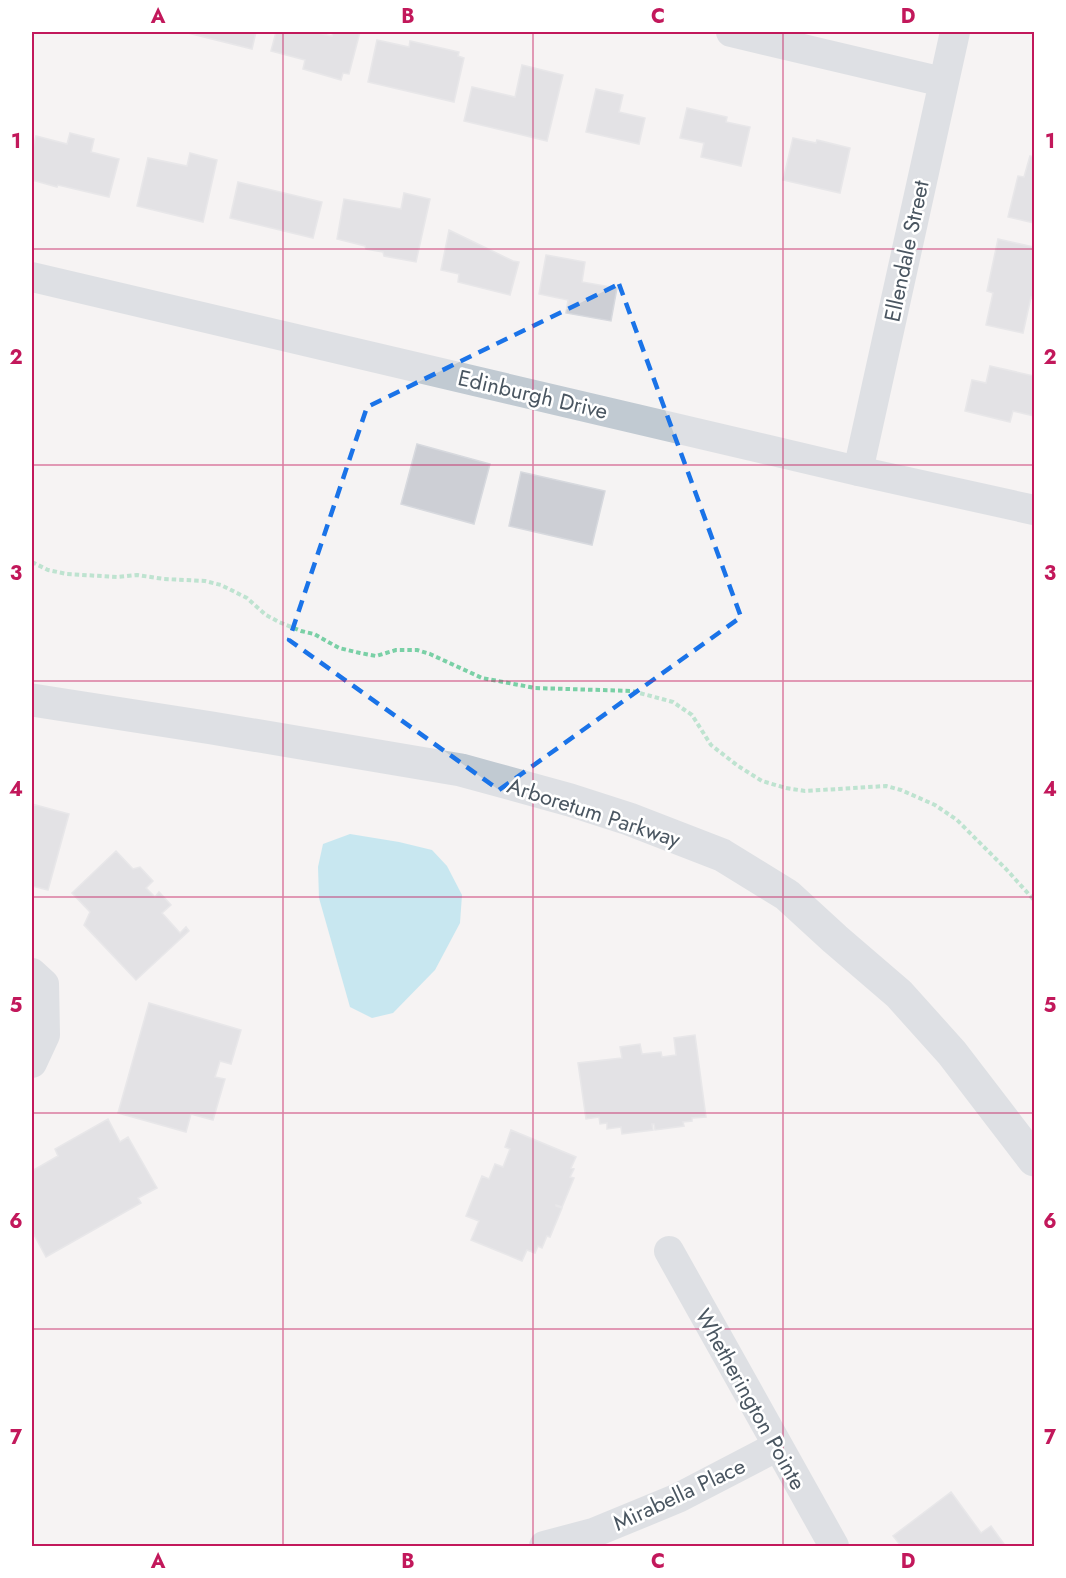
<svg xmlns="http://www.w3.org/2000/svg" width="1066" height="1578" viewBox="0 0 1066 1578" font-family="Jost,sans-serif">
	<rect width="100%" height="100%" fill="#f5f3f3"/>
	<path fill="#90daee" d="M350 834 399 842 432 850 447 866 462 895 460 923 435 970 393 1013 372 1018 350 1007 319 898 318 867 323 844Z"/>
	<path fill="#cdcfd5" stroke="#d7d9de" stroke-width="1.5" d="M184 32H256L252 49Z
		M276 32H313L332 36 333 32H360L349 74 343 73 341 80 303 69 305 60 271 51Z
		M377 40 409 47 410 41 459 52 458 56 464 58 454 102 368 82Z
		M522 65 563 75 547 141 464 121 472 87 515 97Z
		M596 89 623 95 619 112 645 118 639 144 586 132Z
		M687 108 727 117 726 122 750 127 741 166 701 157 704 143 680 138Z
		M70 133 94 139 91 152 119 159 109 197 58 185 57 187 32 180V152L36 136 67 144Z
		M793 138 816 143 817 140 850 148 840 193 783 180Z
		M190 153 217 160 203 222 137 206 148 158 187 166Z
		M1030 156 1034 157V223L1008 217 1018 176 1024 177Z
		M238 182 322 202 313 238 230 218Z
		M404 193 430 199 416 262 384 256 383 252 366 249 365 246 337 239 344 199 401 209Z
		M449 230 513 261 519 262 510 295 458 282 459 274 441 270Z
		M998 239 1034 247V298L1031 297 1023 333 986 325 993 293 987 291Z
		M546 255 585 262 582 282 617 288 611 321 566 313 568 300 539 294Z
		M990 366 1034 376V416L1013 411 1010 422 965 411 972 380 986 383Z
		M417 444 490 464 474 524 401 504Z
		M521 472 605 491 592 545 509 526Z
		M32 804 69 814 48 890 32 886Z
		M116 851 133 869 140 867 153 881 146 888 155 897 159 892 171 905 162 913 180 933 186 927 189 931 136 980 84 925 90 912 72 893Z
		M149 1003 241 1030 231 1064 220 1061 215 1077 225 1079 213 1120 191 1114 186 1132 118 1113Z
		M695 1035 706 1117 692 1118V1121L683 1122 684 1126 655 1130 654 1124H652L653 1130 622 1134 621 1127 607 1129V1123L600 1124 599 1117 586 1119 578 1063 622 1058 620 1047 640 1044 642 1054 661 1052 662 1057 676 1055 674 1038Z
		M108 1119 120 1142 128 1137 157 1188 138 1198 141 1203 46 1257 32 1231V1171L58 1156 55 1149Z
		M511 1130 576 1157 571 1168 574 1169 570 1177 574 1178 562 1207 556 1205V1206L562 1208 550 1237 547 1236 542 1248 538 1246 535 1253 527 1250 522 1261 471 1240 479 1221 466 1216 482 1176 489 1179 495 1164 503 1167 510 1149 505 1147Z
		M951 1492 981 1533 991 1526 1004 1544 1000 1546H901L893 1536Z"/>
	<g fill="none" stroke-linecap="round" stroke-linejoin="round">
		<path stroke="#7ad0a6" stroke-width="4" stroke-dasharray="4.5 3" stroke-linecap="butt" d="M32 562 48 570 67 574 117 577 137 575 164 579 205 581 221 585 247 598 266 615 279 622 301 631 314 634 339 648 360 653 376 656 396 650H417L430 654 482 678 535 688 632 691 673 702 692 715 711 745 738 766 762 781 786 788 805 791 886 786 901 790 935 805 957 820 1006 869 1034 900"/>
		<path stroke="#c1cad2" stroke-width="30" d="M731 32 943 82
			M32 277 858 471 1034 510
			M858 471 955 32
			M32 973 44 984 45 1035 32 1063
			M669 1251 834 1546
			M544 1546 593 1533 678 1498 778 1446"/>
		<path stroke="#c1cad2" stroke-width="33" d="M32 700 212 728 461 770 570 800 629 819 722 855 787 895 835 939 899 994 952 1053 1034 1160"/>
	</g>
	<path d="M0 0H1066V1578H0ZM619 284 741 617 499 790 289 640 367 407Z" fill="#f5f3f3" fill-opacity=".55" fill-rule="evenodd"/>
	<path fill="none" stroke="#1a73e8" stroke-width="4.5" stroke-dasharray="12 8" stroke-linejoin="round" d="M619 284 741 617 499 790 289 640 367 407Z"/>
	<path fill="none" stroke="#c2185b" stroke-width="1.5" stroke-opacity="0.55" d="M283 32V1546M533 32V1546M783 32V1546M32 249H1034M32 465H1034M32 681H1034M32 897H1034M32 1113H1034M32 1329H1034"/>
	<g text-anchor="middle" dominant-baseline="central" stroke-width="5" stroke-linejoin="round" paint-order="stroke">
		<g font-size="22" fill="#4a5661" stroke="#fff">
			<text transform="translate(906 251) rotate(-78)">Ellendale Street</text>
			<text transform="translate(533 394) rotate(13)">Edinburgh Drive</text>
			<text transform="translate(594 812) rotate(18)">Arboretum Parkway</text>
			<text transform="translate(751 1399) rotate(61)">Whetherington Pointe</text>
			<text transform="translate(679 1494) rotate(-25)">Mirabella Place</text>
		</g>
	</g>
	<rect width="1066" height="1578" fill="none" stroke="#ffffff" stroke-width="66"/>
	<rect x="33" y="33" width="1000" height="1512" fill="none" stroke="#c2185b" stroke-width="2"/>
	<g font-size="20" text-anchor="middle" font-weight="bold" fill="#c2185b">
		<text x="158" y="23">A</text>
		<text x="408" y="23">B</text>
		<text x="658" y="23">C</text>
		<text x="908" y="23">D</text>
		<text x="16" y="148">1</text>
		<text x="1050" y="148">1</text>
		<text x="16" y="364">2</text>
		<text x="1050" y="364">2</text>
		<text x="16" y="580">3</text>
		<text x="1050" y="580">3</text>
		<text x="16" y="796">4</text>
		<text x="1050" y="796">4</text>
		<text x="16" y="1012">5</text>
		<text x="1050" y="1012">5</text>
		<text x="16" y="1228">6</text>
		<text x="1050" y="1228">6</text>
		<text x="16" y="1444">7</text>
		<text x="1050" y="1444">7</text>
		<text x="158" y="1568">A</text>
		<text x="408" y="1568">B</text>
		<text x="658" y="1568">C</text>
		<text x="908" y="1568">D</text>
	</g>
</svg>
